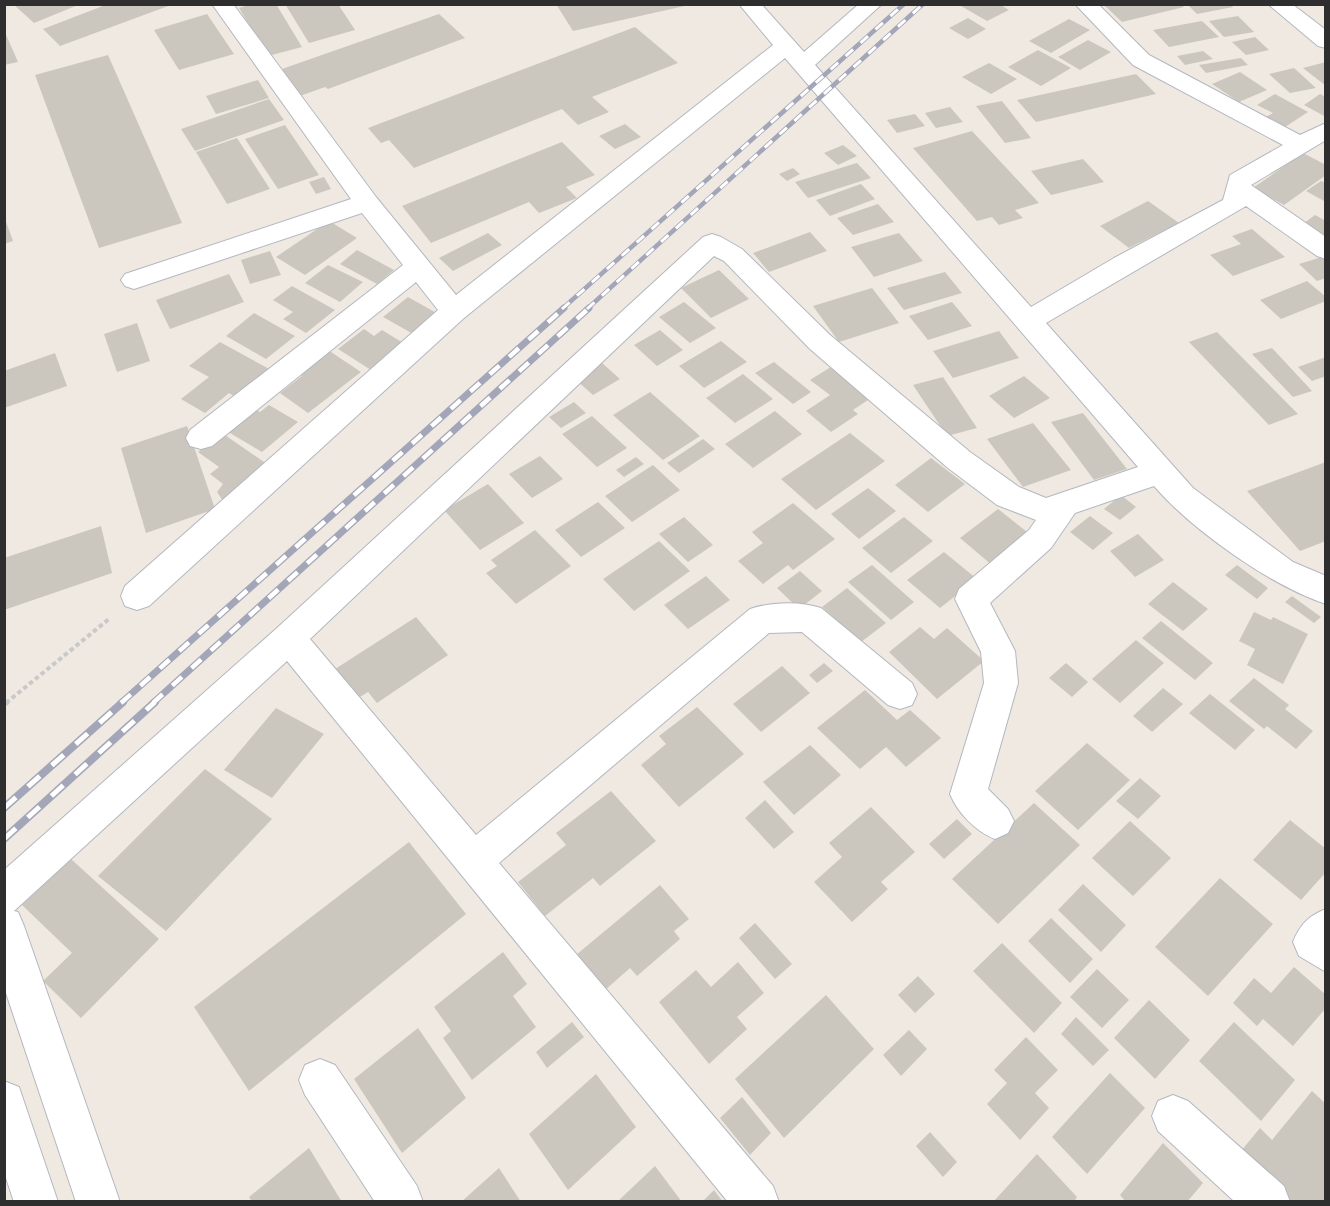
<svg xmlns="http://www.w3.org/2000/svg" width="1330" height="1206" viewBox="0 0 1330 1206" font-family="'Source Sans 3',sans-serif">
	<rect width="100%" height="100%" fill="#efe9e1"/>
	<path fill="#cbc7bf" d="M13 4H78V5L34 23Z
		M108 4 171 5 60 46 43 29Z
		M251 4H276L302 47 268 56 239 8Z
		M285 4H338L355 30 309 43Z
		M556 4H689V5L573 31Z
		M964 4H999L1009 10 987 21 961 6Z
		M1103 4H1181L1184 7 1122 22Z
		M1187 4H1231L1233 7 1197 14Z
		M207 14 234 54 179 70 154 30Z
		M439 14 465 38 328 89 325 87 300 96 279 70Z
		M1238 16 1254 32 1224 37 1209 21Z
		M968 18 986 29 968 39 949 28Z
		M1069 19 1090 30 1051 53 1029 41Z
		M1202 21 1219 37 1169 47 1153 30Z
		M635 27 678 63 592 97 609 112 578 125 562 109 414 168 389 140 381 143 368 128Z
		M4 30 18 62 4 65Z
		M1255 37 1269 50 1246 55 1232 42Z
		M1088 40 1111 52 1080 70 1058 57Z
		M1038 50 1071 68 1041 86 1008 67Z
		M1203 51 1213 59 1185 65 1177 56Z
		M108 55 182 223 99 248 35 75Z
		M1241 58 1248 65 1206 73 1199 65Z
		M1326 62V86L1303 68Z
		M989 63 1017 79 991 94 962 77Z
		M1294 68 1316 88 1290 93 1269 74Z
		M1240 72 1267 90 1239 102 1212 84Z
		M1136 74 1156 94 1036 122 1017 100Z
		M258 80 269 98 216 114 206 96Z
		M1275 94 1308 112 1285 127 1266 117 1273 113 1257 105Z
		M1320 94 1326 97V117L1304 105Z
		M269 99 284 120 195 151 181 129Z
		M1002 101 1031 138 1005 143 976 106Z
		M950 107 963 122 936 128 925 113Z
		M915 114 925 126 897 133 887 120Z
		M625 124 641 137 615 149 599 136Z
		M285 125 319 175 278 189 245 139Z
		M972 131 1039 203 1015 210 1023 218 999 225 992 217 977 221 913 148Z
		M237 138 270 189 227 204 196 152Z
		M562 142 595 175 566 187 577 198 539 213 529 202 431 243 402 206Z
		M843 145 857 156 838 165 824 153Z
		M1303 153 1326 165V175L1284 205 1253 188Z
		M1083 159 1104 182 1051 195 1031 171Z
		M857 163 871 178 808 198 795 182Z
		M793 168 800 174 787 181 779 174Z
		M324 177 331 189 316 194 309 182Z
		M1321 181 1326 183 1324 201 1306 191Z
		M861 184 875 199 830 216 816 200Z
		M1148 201 1179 223 1129 248 1100 226Z
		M878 204 894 222 853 235 837 218Z
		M1315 215 1326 221V240L1300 226Z
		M4 216 13 241 4 244Z
		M329 221 357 238 305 275 276 257Z
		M1252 229 1285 257 1233 276 1210 255 1241 244 1232 236Z
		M810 232 827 251 769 272 753 253Z
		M488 233 502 245 453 271 439 258Z
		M899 233 923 261 874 277 851 247Z
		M357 250 394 270 377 284 340 264Z
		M270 251 281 275 250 284 241 260Z
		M1322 257 1326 260V278L1317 281 1299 264Z
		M328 265 363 282 340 302 305 283Z
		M719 270 749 299 711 318 681 288Z
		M945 272 962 293 904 310 887 288Z
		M229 274 244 302 170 329 156 300Z
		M1307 281 1326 297V301L1281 319 1260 300Z
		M292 286 335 310 306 333 283 319 293 312 273 300Z
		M872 288 899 323 839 342 813 306Z
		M408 297 440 315 415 335 383 317Z
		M684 302 716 328 690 343 659 317Z
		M952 302 972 326 928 340 909 316Z
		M254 313 295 336 266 359 226 336Z
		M137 323 150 361 117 372 104 334Z
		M364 329 374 336 382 330 405 344 371 370 338 349Z
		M660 330 683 350 657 366 634 345Z
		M999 331 1019 358 953 378 933 351Z
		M1217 332 1298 414 1269 425 1189 342Z
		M721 341 747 362 704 388 679 366Z
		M220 342 271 370 237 398 229 393 205 413 181 399 209 377 189 366Z
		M325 348 361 372 308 413 280 393 302 376 294 371Z
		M1272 348 1312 391 1293 397 1252 354Z
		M55 353 67 386 4 408V371Z
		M1326 357V376L1312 381 1298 367Z
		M774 362 811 392 793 404 755 373Z
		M602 363 620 379 593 395 575 379Z
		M834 365 874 396 853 410 858 414 831 432 806 411 830 395 810 380Z
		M743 374 773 399 735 423 706 398Z
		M1024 376 1050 398 1014 418 989 396Z
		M943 377 977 428 947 436 913 385Z
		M650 392 700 436 663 460 613 415Z
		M574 402 586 413 561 428 549 417Z
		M269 405 298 422 262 452 225 430 253 408 260 412Z
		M775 411 802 434 753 468 725 444Z
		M1083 413 1127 469 1094 480 1051 422Z
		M592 416 627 448 597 467 562 434Z
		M1033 423 1071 470 1023 487 987 439Z
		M187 426 215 509 146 533 121 448Z
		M222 433 267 464 223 501 217 492 223 484 210 474 219 467 198 452Z
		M850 433 885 461 816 510 781 479Z
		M703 439 715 449 679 473 667 463Z
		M540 456 563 479 532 498 509 474Z
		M636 457 644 464 624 477 616 470Z
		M931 458 965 484 928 512 895 485Z
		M1326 462V541L1300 551 1247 491Z
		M653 465 680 490 632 522 605 496Z
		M488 484 524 523 480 550 444 510Z
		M868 488 896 511 859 539 831 514Z
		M1121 495 1136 507 1120 520 1104 509Z
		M598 502 625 528 581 557 555 530Z
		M793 503 835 539 793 570 788 565 763 584 738 561 763 543 752 532Z
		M998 509 1031 535 993 566 960 538Z
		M1090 516 1113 533 1093 550 1070 532Z
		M684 517 713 545 688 562 659 534Z
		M904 517 933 541 891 573 862 548Z
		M101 526 112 573 4 610V558Z
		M535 530 571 566 516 604 486 573 497 566 491 560Z
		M1138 534 1164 560 1135 577 1110 551Z
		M659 541 690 571 634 611 603 579Z
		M944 552 977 579 940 608 907 580Z
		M872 565 914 602 891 620 848 582Z
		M1237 565 1268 588 1257 599 1225 575Z
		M800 571 822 591 799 609 777 588Z
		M706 576 730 600 688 629 664 605Z
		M1173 582 1208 609 1183 631 1148 604Z
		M847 588 886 623 861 642 822 607Z
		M1292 596 1321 617 1314 623 1285 602Z
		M1254 612 1271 620 1273 617 1308 634 1283 684 1247 665 1255 649 1239 641Z
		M416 617 448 655 377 703 368 692 355 700 332 671Z
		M1161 621 1213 663 1195 680 1142 638Z
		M920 627 934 639 947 628 984 661 937 699 889 652Z
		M1136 640 1164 663 1120 703 1092 679Z
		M824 663 833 671 817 683 809 675Z
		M1066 663 1088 682 1072 697 1049 678Z
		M782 666 810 693 761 732 733 704Z
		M1254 678 1289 705 1285 709 1313 731 1296 749 1267 726 1264 729 1229 701Z
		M1163 688 1183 704 1152 732 1133 716Z
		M865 690 897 720 910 710 941 738 906 767 886 747 860 769 817 728Z
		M1210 694 1255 730 1235 750 1189 713Z
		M697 707 744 754 679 807 641 765 666 744 659 736Z
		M276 708 324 734 272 798 224 770Z
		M1087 743 1130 780 1078 830 1035 791Z
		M810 745 841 775 794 815 763 782Z
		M205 769 272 819 166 931 98 876Z
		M1140 778 1161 796 1138 819 1116 801Z
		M611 791 656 841 600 886 593 878 545 916 518 882 566 845 556 833Z
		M765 800 794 832 774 849 745 818Z
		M1034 803 1080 845 998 924 952 879Z
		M871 807 915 852 881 882 888 889 852 922 814 882 842 857 829 843Z
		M957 819 972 834 944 859 929 844Z
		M1290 820 1326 849V872L1301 900 1253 860Z
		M1130 821 1171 858 1133 896 1092 858Z
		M409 842 466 914 249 1091 194 1007Z
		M71 859 159 939 81 1018 43 981 72 953 22 905Z
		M1220 878 1273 924 1208 996 1155 947Z
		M1083 884 1126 925 1101 952 1058 910Z
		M660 885 689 919 674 931 680 939 637 976 630 968 604 991 576 955Z
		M1051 918 1093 959 1070 983 1028 941Z
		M755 923 792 964 775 979 739 938Z
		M1002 943 1062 1003 1034 1033 973 971Z
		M503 952 527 984 513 996 536 1027 472 1080 443 1038 451 1031 434 1007Z
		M738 962 764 993 737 1017 747 1029 709 1064 659 1002 696 970 711 987Z
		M1294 967 1326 995V1008L1293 1046 1263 1019 1257 1026 1233 1003 1254 978 1271 993Z
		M1097 969 1129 1000 1102 1028 1070 997Z
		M918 976 935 994 915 1013 898 995Z
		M826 995 874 1049 784 1138 735 1079Z
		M1149 1000 1190 1040 1155 1079 1114 1038Z
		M1076 1017 1109 1050 1093 1066 1061 1034Z
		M572 1022 584 1037 547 1068 536 1052Z
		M1234 1022 1295 1080 1261 1121 1199 1061Z
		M418 1028 466 1098 402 1153 354 1079Z
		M909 1030 927 1049 901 1076 883 1055Z
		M1026 1037 1058 1070 1035 1093 1049 1108 1020 1140 987 1104 1007 1083 994 1070Z
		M1110 1073 1145 1108 1087 1174 1052 1137Z
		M596 1074 636 1127 568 1190 529 1134Z
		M1312 1091 1326 1104V1202H1292L1241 1151 1260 1128 1272 1140Z
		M742 1097 771 1133 750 1155 720 1118Z
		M930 1132 957 1162 943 1177 916 1146Z
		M1163 1143 1203 1183 1187 1202H1126L1120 1195Z
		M309 1148 342 1202H252L249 1197Z
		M1037 1154 1077 1197 1074 1202H993Z
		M655 1166 682 1202H617Z
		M499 1168 521 1202H461Z
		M714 1190 723 1202H702Z"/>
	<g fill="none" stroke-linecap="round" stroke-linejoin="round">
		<g stroke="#b4b7c1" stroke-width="2">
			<path id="street" d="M212 4H233L376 197 456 295 773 45 739 4H761L804 52 859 4H882L815 65 1031 307 1114 258 1223 200 1230 175 1283 145 1133 65 1075 4H1098L1149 55 1300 135 1326 123V140L1251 185 1326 237V259L1317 256 1246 206 1046 323 1193 488 1293 562 1326 576V604C1271 586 1192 530 1154 486L1075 513 1051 548 990 603 1015 651 1018 683 988 789 1008 809 1014 821 1008 833 995 839C975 831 958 813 950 794L984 683 981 652 955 599 959 589 1029 530 1036 520 997 505 948 468 810 349 724 261 714 256 310 639 476 835 750 609C771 602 800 601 821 608L912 683 917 694 912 705 900 709 888 705 802 632 769 633 499 863 773 1186 779 1202H728L287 661 14 911 18 912 24 926 120 1202H76L4 987V870L277 628 703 237 712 234 721 237 742 249 830 335 970 452 1019 487 1046 498 1138 467 785 58 464 318 149 606 137 610 125 606 121 596 125 586 438 310 416 282 212 446 201 449 190 446 186 438 190 430 403 265 362 213 134 289 125 286 121 280 125 274 351 199Z
				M1268 4H1292L1326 30V48L1318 46Z
				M1326 909V972L1299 956 1293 942C1300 925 1308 916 1326 909Z
				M320 1059 335 1065 417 1186 423 1202H375L305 1095 299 1080 305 1065Z
				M4 1081 19 1087 58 1202H14L4 1172Z
				M1173 1095 1188 1101 1284 1186 1290 1202H1235L1158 1131 1152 1116 1158 1101Z"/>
		</g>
		<path stroke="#c9c9c9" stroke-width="4" stroke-dasharray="4.5 3" stroke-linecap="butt" d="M6 703 109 619"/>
		<path stroke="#c9c9c9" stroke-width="4.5" stroke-dasharray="5 4" stroke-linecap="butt" d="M4 705 8 702"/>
		<use href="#street" fill="#fff" fill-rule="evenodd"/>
		<g stroke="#a3a6b8" stroke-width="4.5">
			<path id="rail-far2" d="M562 309 904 4
				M587 309 923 4"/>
		</g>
		<g stroke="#a3a6b8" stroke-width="7">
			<path id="rail-far1" d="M121 703 564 308
				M153 703 589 308"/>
		</g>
		<g stroke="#a3a6b8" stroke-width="8">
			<path id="rail" d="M4 808 123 702
				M4 839 155 702"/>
		</g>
		<use href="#rail-far2" stroke="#fff" stroke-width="3" stroke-dasharray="10" stroke-linecap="butt"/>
		<use href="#rail-far1" stroke="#fff" stroke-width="4.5" stroke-dasharray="13" stroke-linecap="butt"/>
		<use href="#rail" stroke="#fff" stroke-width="5" stroke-dasharray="16" stroke-linecap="butt"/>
	</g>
	<rect width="1330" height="1206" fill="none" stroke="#2e2e2e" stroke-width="12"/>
</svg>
